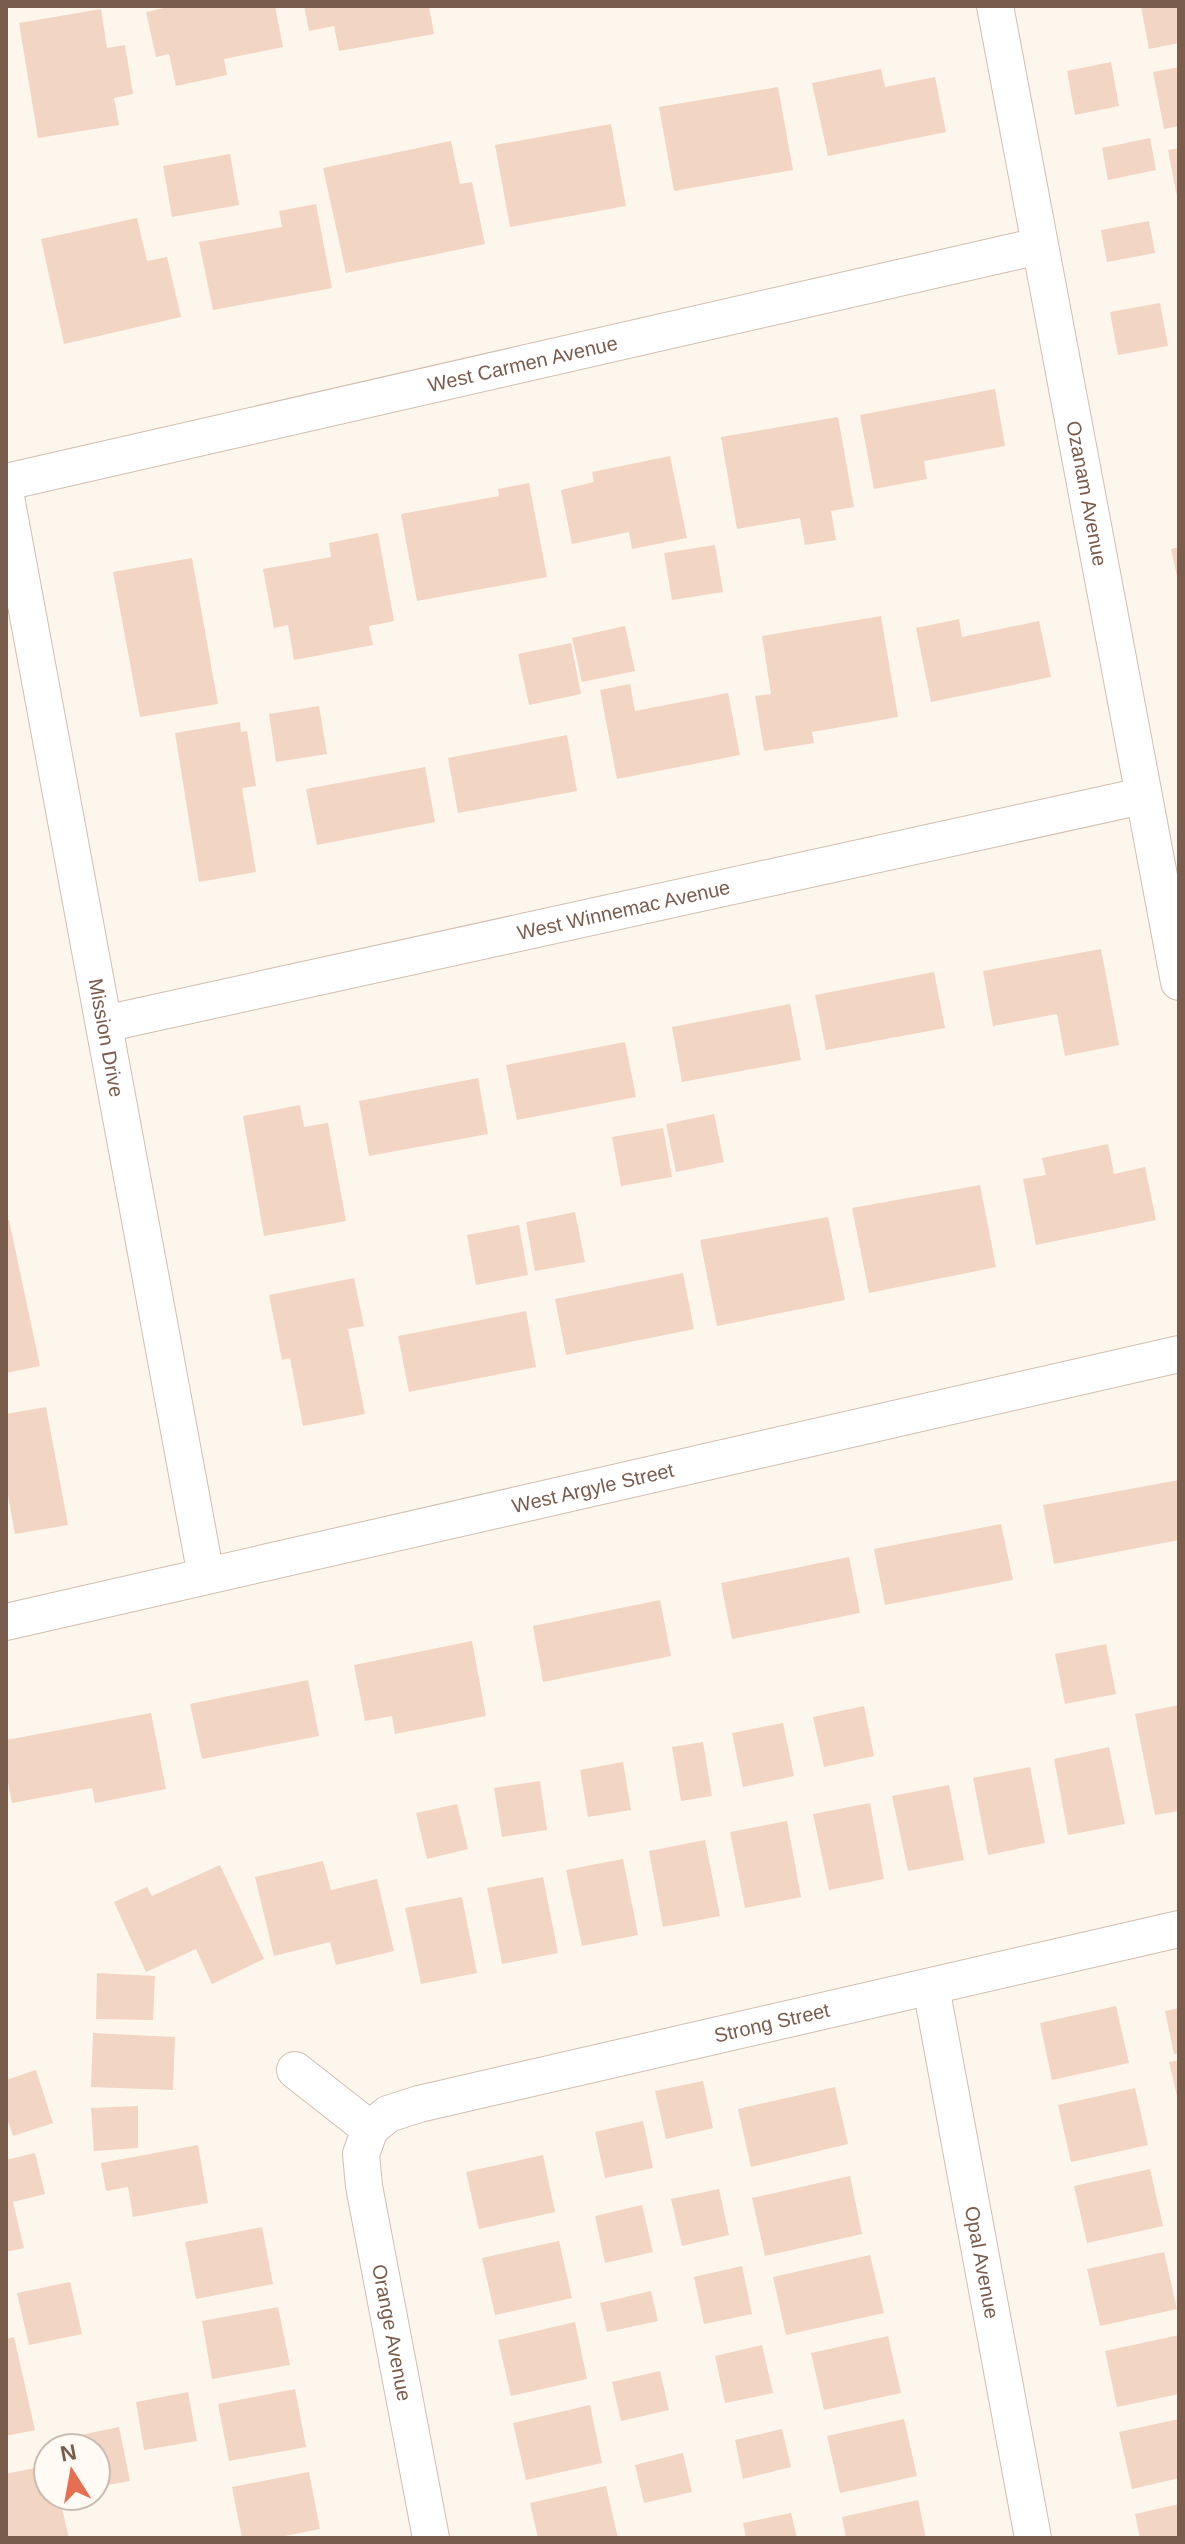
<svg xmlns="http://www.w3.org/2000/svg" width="1185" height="2544" viewBox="0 0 1185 2544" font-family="Helvetica,sans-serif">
	<rect width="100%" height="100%" fill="#fdf6ec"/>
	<path fill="#f3d5c3" d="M174 6H275L283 47 224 59 227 75 176 86 169 54 156 57 146 12Z
		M304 6H429L434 34 339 51 334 26 309 31Z
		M1141 6H1179V43L1149 49Z
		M101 9 107 48 125 45 133 94 114 98 119 125 38 138 19 23Z
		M1111 62 1119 106 1075 115 1067 71Z
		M1179 67V126L1164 129 1153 72Z
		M881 69 885 87 935 77 946 132 828 156 812 83Z
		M778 87 793 170 674 191 659 107Z
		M611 124 626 206 510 227 495 145Z
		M1150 138 1156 170 1108 180 1102 148Z
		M451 141 460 184 472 182 485 244 346 273 323 168Z
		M1179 148V202H1178L1168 150Z
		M230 154 239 205 172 217 163 166Z
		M316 204 332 288 213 310 199 242 282 227 279 211Z
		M137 218 147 261 167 257 181 317 64 344 41 239Z
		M1149 221 1155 253 1107 262 1101 230Z
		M1160 303 1168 346 1118 355 1110 312Z
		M995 389 1005 446 924 461 927 479 874 489 860 415Z
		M838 417 854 507 831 511 836 540 805 545 800 518 737 529 721 437Z
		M670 456 687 538 632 549 629 532 572 544 561 490 594 482 592 472Z
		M529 483 547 577 417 601 401 514 499 496 498 489Z
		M378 533 394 621 369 626 373 645 294 660 288 625 274 628 263 569 331 557 329 543Z
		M715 545 723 592 672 600 664 553Z
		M1179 547V580H1178L1171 549Z
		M192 558 218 704 140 717 113 572Z
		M881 616 898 717 812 732 814 743 764 751 755 696 771 694 762 636Z
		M959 619 962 637 1039 621 1051 677 931 702 916 628Z
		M625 626 635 671 582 682 572 638Z
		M571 643 581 694 529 705 518 654Z
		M630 684 635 711 728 693 740 755 617 779 600 690Z
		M319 706 327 754 276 762 269 714Z
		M240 722 241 732 247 731 256 786 242 788 256 872 199 882 175 733Z
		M567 735 577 791 458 813 448 758Z
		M425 767 435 822 317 845 306 789Z
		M1101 949 1119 1045 1065 1056 1057 1014 993 1026 983 971Z
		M934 972 945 1028 826 1050 815 995Z
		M790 1004 801 1060 682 1082 672 1027Z
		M625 1042 636 1097 517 1120 506 1065Z
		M478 1078 488 1134 369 1156 359 1101Z
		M300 1105 304 1127 328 1123 346 1221 264 1236 243 1116Z
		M714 1114 724 1162 676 1172 666 1124Z
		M663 1128 672 1177 621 1186 612 1137Z
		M1108 1144 1114 1174 1145 1167 1156 1220 1036 1245 1023 1179 1046 1175 1042 1158Z
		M980 1185 996 1267 869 1293 852 1208Z
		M575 1212 585 1262 535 1271 526 1222Z
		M828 1217 845 1300 717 1326 700 1240Z
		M9 1220 40 1366 6 1373V1221Z
		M519 1225 528 1275 476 1285 467 1235Z
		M683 1273 694 1329 566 1355 555 1299Z
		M354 1278 364 1326 348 1329 365 1414 303 1426 290 1358 282 1360 269 1295Z
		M526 1311 536 1367 409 1392 398 1336Z
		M46 1407 68 1525 15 1534 6 1485V1414Z
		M1179 1480V1540L1054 1564 1043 1505Z
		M1001 1524 1013 1580 885 1605 874 1549Z
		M849 1557 860 1613 732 1639 721 1583Z
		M660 1600 671 1656 543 1682 533 1626Z
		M472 1641 486 1716 395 1734 392 1716 365 1721 354 1665Z
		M1106 1644 1116 1694 1065 1704 1055 1654Z
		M308 1680 319 1736 202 1759 190 1704Z
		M1179 1705V1811L1155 1815 1135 1714Z
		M864 1706 874 1756 824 1767 813 1717Z
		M151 1713 166 1789 95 1803 92 1788 12 1803 6 1772V1740Z
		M783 1723 794 1776 743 1787 732 1733Z
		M703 1742 712 1796 681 1801 672 1747Z
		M1109 1747 1125 1824 1068 1835 1054 1759Z
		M623 1762 631 1810 588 1817 580 1770Z
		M1030 1767 1045 1843 988 1855 973 1778Z
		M540 1781 547 1830 502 1837 494 1788Z
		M949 1785 964 1860 908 1871 892 1796Z
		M870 1803 884 1879 829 1890 813 1814Z
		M457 1804 468 1849 427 1859 416 1813Z
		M787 1821 801 1897 745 1908 730 1832Z
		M705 1840 720 1916 663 1927 649 1851Z
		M623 1859 638 1935 582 1946 566 1870Z
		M323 1861 331 1890 377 1879 394 1951 336 1965 330 1942 274 1956 255 1877Z
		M220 1865 264 1959 212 1984 196 1949 146 1972 114 1902 147 1887 152 1896Z
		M543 1877 558 1953 502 1964 487 1888Z
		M462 1897 477 1973 421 1984 405 1908Z
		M97 1973 155 1976 153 2020 96 2019Z
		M1116 2006 1129 2063 1052 2080 1040 2023Z
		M1179 2008V2053L1174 2054 1165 2011Z
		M93 2033 175 2037 173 2090 91 2087Z
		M1179 2060V2100H1178L1169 2062Z
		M36 2070 53 2123 13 2136 6 2116V2080Z
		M703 2081 713 2128 666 2139 655 2091Z
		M835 2087 848 2144 751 2167 738 2109Z
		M1135 2088 1148 2145 1071 2162 1058 2105Z
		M138 2106V2148L94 2151 91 2108Z
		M643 2121 653 2168 605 2178 595 2132Z
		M198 2145 208 2203 133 2217 128 2187 106 2191 101 2163Z
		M35 2153 45 2194 13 2202 24 2248 6 2252V2160Z
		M543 2155 555 2212 479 2229 466 2172Z
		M1150 2169 1163 2226 1087 2243 1074 2186Z
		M850 2176 862 2234 765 2256 752 2198Z
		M719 2189 729 2235 682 2246 671 2199Z
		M642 2205 653 2252 605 2263 595 2216Z
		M262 2227 273 2284 196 2299 185 2242Z
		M559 2241 572 2298 495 2315 482 2258Z
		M1164 2252 1177 2309 1100 2326 1087 2269Z
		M870 2255 884 2313 786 2335 773 2277Z
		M742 2266 752 2314 704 2324 694 2277Z
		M70 2282 82 2334 29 2345 17 2293Z
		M651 2291 658 2321 607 2332 600 2303Z
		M278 2307 290 2365 212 2379 202 2321Z
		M575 2322 587 2379 511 2396 498 2340Z
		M1179 2335V2394L1117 2407 1105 2351Z
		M888 2336 901 2393 824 2410 811 2353Z
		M14 2337 35 2430 6 2436V2339Z
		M762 2345 773 2393 725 2403 715 2356Z
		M660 2371 669 2410 621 2421 612 2382Z
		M295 2389 306 2447 229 2461 218 2404Z
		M188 2392 197 2441 144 2450 136 2402Z
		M590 2405 602 2463 526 2480 513 2423Z
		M904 2419 917 2476 840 2493 827 2436Z
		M1179 2419V2478L1132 2489 1119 2432Z
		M119 2427 130 2481 96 2487V2448H73L71 2437Z
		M782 2429 791 2467 743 2479 735 2440Z
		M683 2453 692 2492 644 2503 635 2465Z
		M48 2465V2496H59L69 2538H7L6 2474Z
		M309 2472 320 2529 275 2538H242L232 2487Z
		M606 2486 618 2538H538L530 2503Z
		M918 2500 926 2538H846L842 2517Z
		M1179 2504V2538H1140L1135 2514Z
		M791 2513 797 2538H746L743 2523Z"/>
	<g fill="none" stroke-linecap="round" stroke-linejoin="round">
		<g stroke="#d1beb0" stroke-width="38">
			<g id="minor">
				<path id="s1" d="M995 6 1179 982"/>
				<path id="s2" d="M6 482 1039 246"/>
				<path id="s3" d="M6 497 206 1576"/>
				<path id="s4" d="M104 1024 1142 796"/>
				<path id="s5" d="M6 1622 1179 1354"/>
				<path id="s6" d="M931 1987 1033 2538"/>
				<path d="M295 2070 370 2129"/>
				<path id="s7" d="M370 2129 388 2114 419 2104 1179 1929"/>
				<path id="s8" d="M370 2129 361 2154 364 2186 431 2538"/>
			</g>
		</g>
		<use href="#minor" stroke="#fff" stroke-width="36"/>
	</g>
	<g text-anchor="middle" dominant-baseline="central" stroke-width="6" stroke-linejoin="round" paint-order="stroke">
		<g font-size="20" fill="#7a5c4d" stroke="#fffaf3">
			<text stroke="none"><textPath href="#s2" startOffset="530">West Carmen Avenue</textPath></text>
			<text stroke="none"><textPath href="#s1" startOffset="496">Ozanam Avenue</textPath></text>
			<text stroke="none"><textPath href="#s4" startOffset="532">West Winnemac Avenue</textPath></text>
			<text stroke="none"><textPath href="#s3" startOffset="550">Mission Drive</textPath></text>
			<text stroke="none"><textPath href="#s5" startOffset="602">West Argyle Street</textPath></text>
			<text stroke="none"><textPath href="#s7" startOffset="418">Strong Street</textPath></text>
			<text stroke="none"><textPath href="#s6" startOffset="280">Opal Avenue</textPath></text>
			<text stroke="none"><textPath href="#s8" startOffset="208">Orange Avenue</textPath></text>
		</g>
	</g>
	<rect width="1185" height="2544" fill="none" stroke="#7a5c4d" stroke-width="16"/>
	<g transform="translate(72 2472) rotate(349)"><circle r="38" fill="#fffaf3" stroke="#cabbb1" stroke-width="2"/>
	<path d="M0-6L14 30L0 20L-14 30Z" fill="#e76f51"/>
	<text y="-12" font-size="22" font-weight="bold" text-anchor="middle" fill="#7a5c4d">N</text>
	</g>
</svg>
